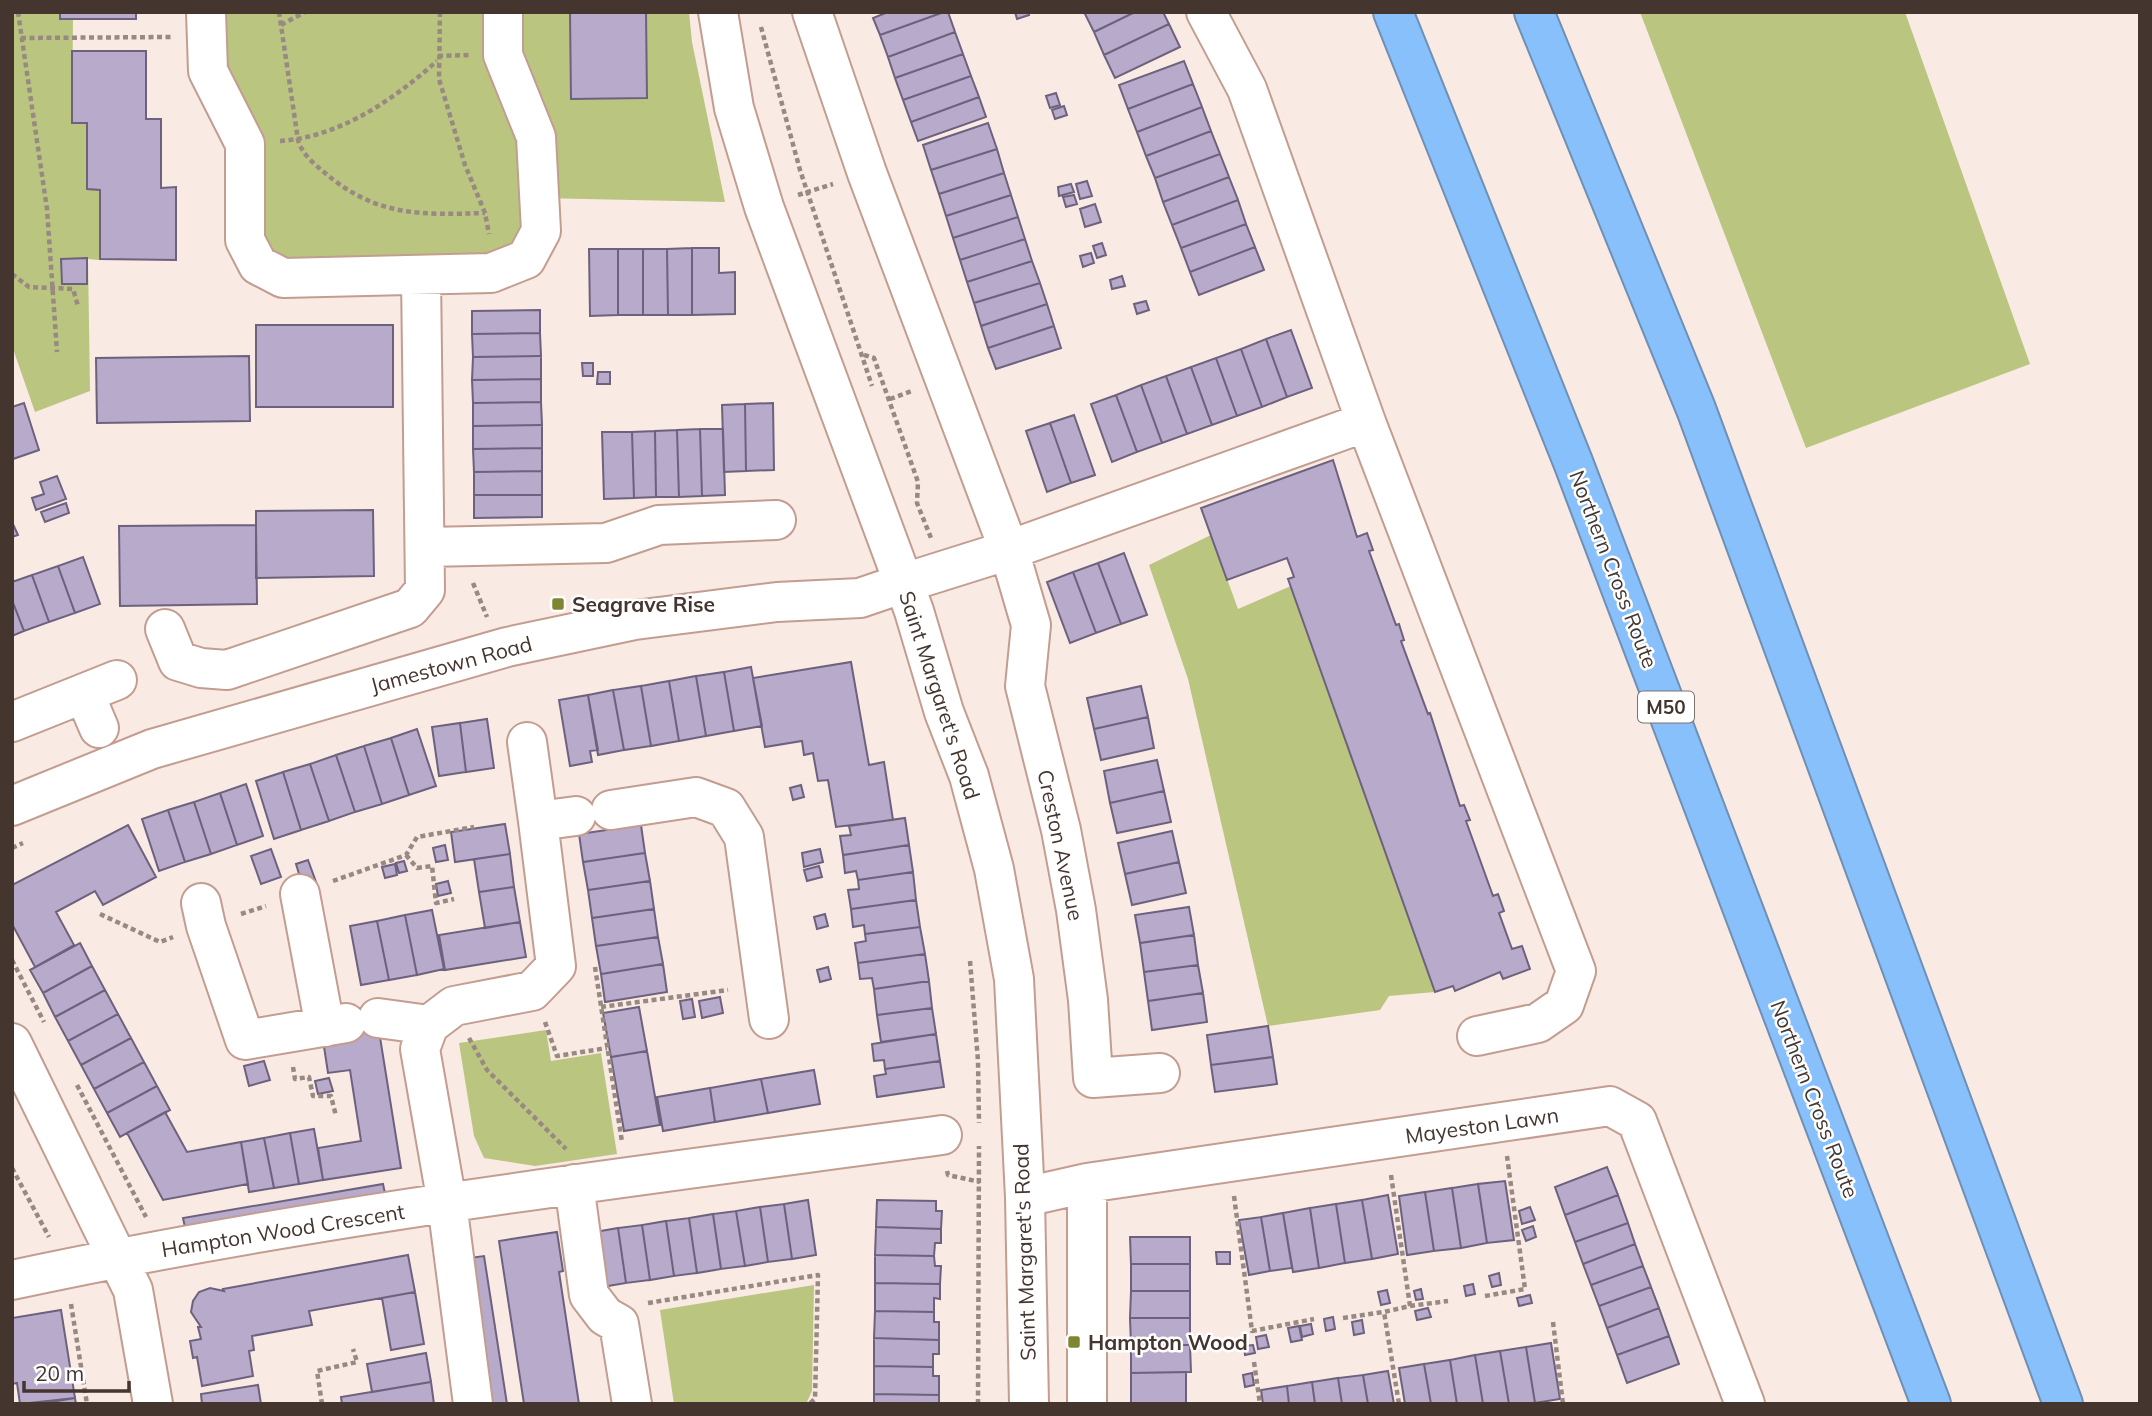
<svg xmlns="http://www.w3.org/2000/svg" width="2152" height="1416" viewBox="0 0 2152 1416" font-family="Mulish,sans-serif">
	<rect width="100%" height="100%" fill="#faeae4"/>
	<path fill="#bac67f" d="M12 12H60V19H73L72 123H87V189L100 190 99 260 88 259 90 391 35 412 12 346Z
		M207 12H689L692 42 725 202 539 198 526 259 259 265Z
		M1640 12H1905L2030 364 1806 448Z
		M1211 535 1238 609 1291 586 1435 992 1389 996 1380 1010 1268 1026 1188 679 1149 565Z
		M546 1030 551 1061 601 1053 617 1154 535 1166 484 1158 474 1136 459 1043Z
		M814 1285 812 1391 806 1404H674L660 1310Z"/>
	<path fill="#b7aaca" stroke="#6d617e" stroke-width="2" d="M60 12H136V19H60Z
		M570 12H646L647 98 571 99Z
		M888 12H944L880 35 873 18Z
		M944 12H948L955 32 888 57 880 35Z
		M1015 12H1028L1029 15 1017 19Z
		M1084 12H1135L1094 32Z
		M1135 12H1163L1169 24 1104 55 1094 32Z
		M1169 24 1180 47 1115 78 1104 55Z
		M955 32 963 54 895 78 888 57Z
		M72 51H146V119H161V188L176 187V260L100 259V190L87 189V123H72Z
		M963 54 971 76 903 100 895 78Z
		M1184 61 1193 84 1128 109 1119 85Z
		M971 76 979 97 911 122 903 100Z
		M1193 84 1202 107 1137 132 1128 109Z
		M1056 93 1060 105 1050 108 1046 96Z
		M979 97 986 117 918 141 911 122Z
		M1064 106 1067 115 1055 119 1052 110Z
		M1202 107 1211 131 1146 156 1137 132Z
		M988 123 997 149 931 170 923 145Z
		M1211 131 1220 154 1155 178 1146 156Z
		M997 149 1004 173 939 194 931 170Z
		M1220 154 1229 177 1163 202 1155 178Z
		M1004 173 1011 195 946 216 939 194Z
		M1229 177 1238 200 1172 225 1163 202Z
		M1087 181 1092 196 1080 199 1076 184Z
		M1071 184 1074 192 1059 196 1058 187Z
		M1011 195 1018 217 953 238 946 216Z
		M1074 195 1077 204 1066 207 1063 197Z
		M1238 200 1246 224 1181 248 1172 225Z
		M1095 204 1101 222 1085 227 1080 209Z
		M1018 217 1025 239 960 260 953 238Z
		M1246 224 1255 247 1190 272 1181 248Z
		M1025 239 1032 261 967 282 960 260Z
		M1102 243 1106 255 1097 258 1093 246Z
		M1255 247 1264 270 1199 295 1190 272Z
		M692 248H719V273L735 272V314L692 315Z
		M692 248V315H668L667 249Z
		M589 249H618V315L590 316Z
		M618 249H643V315H618Z
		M643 249H667L668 315H643Z
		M1091 253 1094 263 1083 267 1080 256Z
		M87 258V284H62L61 259Z
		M1032 261 1040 283 974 303 967 282Z
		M1122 276 1125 286 1112 289 1110 280Z
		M1040 283 1047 304 981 326 974 303Z
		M1146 301 1149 310 1137 314 1134 304Z
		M1047 304 1054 326 988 348 981 326Z
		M540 310V333L472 334V311Z
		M256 325H393V407H256Z
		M1054 326 1061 348 996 369 988 348Z
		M1291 330 1312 388 1287 397 1266 339Z
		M540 333 541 356 473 357 472 334Z
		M1266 339 1287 397 1262 407 1241 349Z
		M1241 349 1262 407 1237 416 1216 358Z
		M249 356 250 421 97 423 96 358Z
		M541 356V379L472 380 473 357Z
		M1216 358 1237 416 1212 425 1191 367Z
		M582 363H593V376H583Z
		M1191 367 1212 425 1187 434 1166 376Z
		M598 372H610V384H597Z
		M1166 376 1187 434 1162 443 1141 385Z
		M541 379V402L473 403 472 380Z
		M1141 385 1162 443 1137 452 1116 395Z
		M1116 395 1137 452 1112 462 1091 404Z
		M541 402 542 425 473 426V403Z
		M24 403 39 450 13 459 12 407Z
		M773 403 774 470 746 471 745 404Z
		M745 404 746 471 724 472 722 405Z
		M1074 415 1095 475 1071 483 1050 423Z
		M1050 423 1071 483 1047 492 1026 431Z
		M542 425V448L473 449V426Z
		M700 429 702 496 679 497 677 430Z
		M700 429H723L725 495 702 496Z
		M677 430 679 497H656L655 431Z
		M655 431 656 497 634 498 632 432Z
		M602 432H632L634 498 604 499Z
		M542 448V471L474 472 473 449Z
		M1333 460 1357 537 1367 533 1373 550 1369 551 1396 625 1399 624 1404 640 1401 641 1428 714 1430 713 1460 806 1464 805 1470 820 1466 821 1493 896 1498 894 1504 911 1499 913 1512 949 1522 946 1530 969 1503 979 1500 972 1455 991 1453 986 1435 992 1288 579 1294 577 1287 558 1227 580 1201 508Z
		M542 471V495H474V472Z
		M57 476 66 499 36 510 32 498 44 494 40 482Z
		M474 495H542V517L474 518Z
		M66 503 69 513 45 522 41 512Z
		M373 510 374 576 256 578V511Z
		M12 522 18 535 12 537Z
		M256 525 257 604 120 606 119 526Z
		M1124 553 1147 615 1121 624 1098 563Z
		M83 557 100 604 75 613 58 566Z
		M1098 563 1121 624 1096 633 1073 572Z
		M58 566 75 613 49 622 32 575Z
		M1073 572 1096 633 1070 643 1047 582Z
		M32 575 49 622 24 631 12 600V582Z
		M12 600 24 631 12 636Z
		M851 662 869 765 884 762 893 820 836 827 828 780 818 781 813 753 804 755 802 741 765 747 753 678Z
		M751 667 762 726 734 731 724 672Z
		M724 672 734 731 706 736 696 676Z
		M696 676 706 736 679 741 669 681Z
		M669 681 679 741 651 746 641 686Z
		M641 686 651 746 624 750 613 690Z
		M1141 686 1148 717 1094 729 1087 698Z
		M613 690 624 750 598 755 588 695Z
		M588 695 598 750 590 751 592 762 570 766 559 700Z
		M1148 717 1154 748 1101 760 1094 729Z
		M487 719 494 768 466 772 460 723Z
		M460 723 466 772 439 776 432 727Z
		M417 729 436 786 409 795 391 738Z
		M391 738 409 795 382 804 364 746Z
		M364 746 382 804 355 812 336 755Z
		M336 755 355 812 329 821 310 764Z
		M1157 760 1164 791 1110 803 1104 771Z
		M310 764 329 821 301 830 283 772Z
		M283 772 301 830 274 839 256 781Z
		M246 784 263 836 237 845 220 793Z
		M801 785 804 797 793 800 790 788Z
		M1164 791 1171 822 1117 833 1110 803Z
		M220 793 237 845 211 854 194 802Z
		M194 802 211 854 185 862 168 810Z
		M168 810 185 862 159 871 142 819Z
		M905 818 909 845 843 855 840 836 851 835 849 826Z
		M505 824 510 854 455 862 451 832Z
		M128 825 156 877 103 905 95 891 56 912 74 945 35 967 12 924V885Z
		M641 825 645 853 583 862 579 834Z
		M1172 831 1179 862 1125 874 1118 843Z
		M445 845 448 860 436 862 433 848Z
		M909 845 913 872 858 880 856 871 845 873 843 855Z
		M271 849 281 877 261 884 251 856Z
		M820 849 823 862 804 867 802 853Z
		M645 853 650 881 588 890 583 862Z
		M510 854 514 887 479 892 474 859Z
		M308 860 316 882 303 887 296 864Z
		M404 861 407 871 399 873 396 863Z
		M1179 862 1186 893 1132 905 1125 874Z
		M395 864 397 875 385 878 382 867Z
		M819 866 822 877 807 881 804 870Z
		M913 872 916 900 851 909 848 890 859 889 858 880Z
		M448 881 451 893 438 896 436 884Z
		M650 881 654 909 592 918 588 890Z
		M514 887 520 922 485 928 479 892Z
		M916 900 920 927 865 934 864 925 853 927 851 909Z
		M1189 907 1194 935 1140 943 1135 915Z
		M654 909 658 937 596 946 592 918Z
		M432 910 444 969 417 975 405 915Z
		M825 914 828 926 817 929 814 917Z
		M405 915 417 975 389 980 377 921Z
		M377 921 389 980 361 985 350 926Z
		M520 922 526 957 445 970 439 935Z
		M920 927 925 954 858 963 855 943 866 941 865 934Z
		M1194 935 1198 965 1144 972 1140 943Z
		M658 937 663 964 601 974 596 946Z
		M80 943 92 966 43 993 30 970Z
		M925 954 929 981 874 989 872 978 860 979 858 963Z
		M663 964 667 992 605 1002 601 974Z
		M1198 965 1203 993 1148 1001 1144 972Z
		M92 966 105 990 55 1017 43 993Z
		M828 967 831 979 820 982 817 970Z
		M929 981 932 1008 877 1015 874 989Z
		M105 990 118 1014 68 1041 55 1017Z
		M1203 993 1207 1022 1152 1030 1148 1001Z
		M720 997 723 1013 702 1018 699 1001Z
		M692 999 695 1017 683 1019 680 1001Z
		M375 1006 401 1168 323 1180 318 1148 361 1141 350 1070 328 1073 323 1040 345 1011Z
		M639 1007 647 1051 611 1057 603 1013Z
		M932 1008 936 1034 881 1042 877 1015Z
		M118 1014 131 1038 81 1065 68 1041Z
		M1268 1026 1273 1057 1211 1065 1207 1035Z
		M936 1034 940 1061 885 1069 884 1060 874 1061 872 1044Z
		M131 1038 144 1062 94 1089 81 1065Z
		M647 1051 660 1125 624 1131 611 1057Z
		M1273 1057 1277 1084 1215 1092 1211 1065Z
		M264 1061 270 1080 249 1086 244 1066Z
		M940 1061 944 1087 877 1097 874 1076 886 1074 885 1069Z
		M144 1062 157 1086 107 1113 94 1089Z
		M814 1070 820 1104 768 1113 761 1079Z
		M329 1078 333 1091 318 1094 315 1081Z
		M761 1079 768 1113 715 1122 710 1088Z
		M157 1086 170 1110 120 1137 107 1113Z
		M710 1088 715 1122 663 1131 657 1097Z
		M165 1112 187 1152 241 1142 248 1184 163 1200 127 1133Z
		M314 1129 323 1180 299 1184 290 1133Z
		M290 1133 299 1184 274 1188 264 1138Z
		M264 1138 274 1188 249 1192 241 1142Z
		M1607 1167 1618 1195 1565 1215 1555 1187Z
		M1505 1181 1514 1240 1487 1243 1478 1184Z
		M383 1184 386 1198 186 1232 183 1218Z
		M1478 1184 1487 1243 1461 1248 1452 1188Z
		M1452 1188 1461 1248 1434 1251 1425 1192Z
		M1425 1192 1434 1251 1407 1255 1399 1196Z
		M1388 1195 1398 1254 1372 1259 1362 1200Z
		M1618 1195 1628 1223 1575 1242 1565 1215Z
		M808 1200 816 1255 792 1259 784 1204Z
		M877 1200 936 1201V1211H942L941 1229 876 1227Z
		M1362 1200 1372 1259 1345 1263 1336 1204Z
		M784 1204 792 1259 768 1262 760 1207Z
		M1336 1204 1345 1263 1319 1268 1310 1208Z
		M760 1207 768 1262 745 1266 736 1211Z
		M1530 1207 1535 1220 1522 1224 1519 1211Z
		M1310 1208 1319 1268 1293 1272 1283 1213Z
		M736 1211 745 1266 721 1269 713 1214Z
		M1283 1213 1292 1268 1270 1271 1261 1217Z
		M713 1214 721 1269 697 1273 689 1218Z
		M1261 1217 1270 1271 1249 1275 1239 1220Z
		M689 1218 697 1273 674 1276 666 1221Z
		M666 1221 674 1276 650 1280 642 1225Z
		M1628 1223 1635 1244 1583 1264 1575 1242Z
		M642 1225 650 1280 626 1283 618 1228Z
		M1533 1226 1536 1237 1526 1241 1522 1230Z
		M876 1227 941 1229V1243H935L934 1256 875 1255Z
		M618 1228 626 1283 602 1287 595 1232Z
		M557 1232 563 1271 559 1272 579 1404H524L499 1241Z
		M1130 1237H1190V1264H1131Z
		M1635 1244 1643 1266 1591 1285 1583 1264Z
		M1216 1252H1230V1264H1217Z
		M408 1255 415 1292 309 1311 312 1325 252 1336 254 1350 249 1351 253 1376 202 1386 197 1357 193 1358 190 1341 201 1339 198 1327H201L191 1312 193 1301 199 1292 210 1288 224 1291 223 1289Z
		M875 1255 934 1256 935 1266H941L940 1284 875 1283Z
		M484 1256 507 1404H492L469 1258Z
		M1131 1264H1190V1291H1131Z
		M1643 1266 1651 1287 1599 1306 1591 1285Z
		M1499 1273 1501 1285 1492 1287 1489 1276Z
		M875 1283 940 1284V1299L934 1298V1312L875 1311Z
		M1473 1284 1475 1294 1466 1296 1464 1286Z
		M1651 1287 1659 1308 1607 1328 1599 1306Z
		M1421 1289 1423 1299 1416 1300 1414 1291Z
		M1387 1290 1390 1303 1381 1305 1378 1292Z
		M1131 1291H1190V1318H1130Z
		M415 1292 424 1344 391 1350 382 1298Z
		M1530 1295 1532 1303 1519 1306 1517 1298Z
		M1428 1308 1431 1317 1417 1320 1415 1311Z
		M1659 1308 1669 1336 1617 1355 1607 1328Z
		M61 1310 75 1398 20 1404 17 1383 12 1384V1318Z
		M875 1311 934 1312V1322H939V1340L874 1338Z
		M1333 1317 1335 1329 1326 1331 1324 1319Z
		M1130 1318H1190V1345H1131Z
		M1362 1320 1364 1333 1354 1335 1352 1322Z
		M1311 1324 1313 1334 1302 1337 1300 1326Z
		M1299 1326 1302 1340 1291 1342 1288 1328Z
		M1266 1335 1269 1347 1258 1349 1256 1337Z
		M1669 1336 1679 1364 1627 1383 1617 1355Z
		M874 1338 939 1340V1354H933V1367L874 1366Z
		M1551 1343 1560 1399 1535 1403 1526 1347Z
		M1131 1345H1190L1191 1372 1131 1373Z
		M1253 1345 1255 1353 1245 1355 1244 1346Z
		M1526 1347 1535 1403 1509 1404 1500 1351Z
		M1500 1351 1509 1404H1483L1475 1355Z
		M426 1353 431 1382 372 1392 367 1364Z
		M1475 1355 1483 1404H1457L1450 1360Z
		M1450 1360 1457 1404H1431L1424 1364Z
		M1424 1364 1431 1404H1405L1399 1368Z
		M874 1366 933 1367V1376H939V1395L874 1394Z
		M1388 1371 1394 1404H1368L1363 1375Z
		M1186 1372V1403H1131V1373Z
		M1252 1373 1254 1385 1245 1387 1243 1375Z
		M1363 1375 1368 1404H1342L1338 1378Z
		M1338 1378 1342 1404H1315L1312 1382Z
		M431 1382 434 1404H342L341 1397Z
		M1312 1382 1315 1404H1289L1287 1386Z
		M258 1385 261 1404H202L201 1394Z
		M1287 1386 1289 1404H1263L1261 1390Z
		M874 1394 939 1395V1404H874Z
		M75 1398 76 1404H39Z"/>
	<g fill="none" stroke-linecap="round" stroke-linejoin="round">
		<g stroke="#c29d90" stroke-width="42">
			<path id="minor" d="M206 12 208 71 245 144V240L258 265 283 278 491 273 526 259 541 231 536 137 503 55V12
				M812 12 867 173 1009 550 1031 625 1025 686 1061 830 1076 910 1088 1000 1093 1078 1160 1073
				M1206 12 1247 89 1366 422 1576 971 1564 1005 1538 1023 1477 1036
				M426 547 606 543 659 525 776 520
				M904 583 1009 550 1366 422
				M165 629 178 661 201 668 227 670 410 608 425 590 421 275
				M84 693 99 728
				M12 722 117 680
				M527 742 538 821
				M611 810 696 797 726 808 744 837 769 1019
				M300 894 325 1027
				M201 903 206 926 245 1040 346 1023
				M378 1018 429 1025
				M12 1043 133 1290 153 1404
				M574 1184 589 1295 605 1316 619 1324 632 1404
				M1025 1197 1087 1183 1610 1106 1637 1121 1745 1404
				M12 1280C319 1214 631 1177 942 1135
				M473 1404 447 1203 420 1049 429 1025 454 1006 532 991 556 966 538 821 576 816
				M1087 1404V1183"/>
		</g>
		<g stroke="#c29d90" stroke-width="42">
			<path id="tertiary" d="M12 806 152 749 507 647 635 620 777 602 860 598 904 583"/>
		</g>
		<g stroke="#c29d90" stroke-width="42">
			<path id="secondary" d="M718 12 734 108 764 207 914 611 944 712 969 776 994 869 1014 979 1025 1197 1029 1404"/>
		</g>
		<g stroke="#708fb4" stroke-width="42">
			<path id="motorway" d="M1393 12 1573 462 1931 1404
				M1534 12 1696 409 2063 1404"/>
		</g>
		<path stroke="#988983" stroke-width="4.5" stroke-dasharray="5 3.5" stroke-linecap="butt" d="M18 12 47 209 57 352
			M279 12 298 140C302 154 314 164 325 173 377 217 421 215 485 213
			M440 12 439 79 465 165 485 213 489 234
			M281 25 305 12
			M761 27 800 170 872 386
			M21 38 171 37
			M438 56 469 55
			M280 141C340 137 393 100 437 61
			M798 195 833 184
			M12 274 29 287 73 289 78 306
			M864 355 874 358 918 482 917 503 931 538
			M890 399 912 391
			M473 583 487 617
			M12 848 23 843
			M406 855 417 868 432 866 436 903 454 899
			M333 881 406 855 417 837 474 827
			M100 914 160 942 173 937
			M241 914 266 906
			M12 960 44 1022
			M970 961 978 1061 979 1123
			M595 967 622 1142
			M601 1007 728 990
			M545 1022 557 1056 607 1048
			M469 1038 487 1070 566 1149
			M293 1067 295 1079 309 1077 313 1096H331L336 1116
			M77 1085 146 1217
			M12 1168 49 1237
			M947 1171 948 1175 980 1182
			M1391 1175 1410 1306 1384 1312 1399 1404
			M1234 1196 1252 1331 1314 1319
			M1485 1296 1525 1289 1507 1156
			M648 1303 818 1275 815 1399 809 1404
			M71 1304 87 1404
			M1410 1306 1448 1301
			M1343 1318 1383 1312
			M1553 1322 1563 1404
			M1254 1362 1260 1404
			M322 1404 317 1371 357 1362 353 1349
			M978 1404 979 1146"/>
		<use href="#minor" stroke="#fff" stroke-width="38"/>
		<use href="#tertiary" stroke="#fff" stroke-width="38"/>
		<use href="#secondary" stroke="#fff" stroke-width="38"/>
		<use href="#motorway" stroke="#87c0fb" stroke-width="38"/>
	</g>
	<g fill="#7f8632" stroke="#fff" stroke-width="2.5">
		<rect x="551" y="597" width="14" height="14" rx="3.5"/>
		<rect x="1067" y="1335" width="14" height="14" rx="3.5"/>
	</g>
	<g text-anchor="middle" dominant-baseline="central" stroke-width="5" stroke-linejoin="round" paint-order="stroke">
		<rect fill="#fff" stroke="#7c726d" stroke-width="2" x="1638" y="691.5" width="56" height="31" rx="5"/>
		<g font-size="19" font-weight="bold" fill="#44352f">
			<text x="1666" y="707">M50</text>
		</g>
		<g font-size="21" fill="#44352f" stroke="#fff">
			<text transform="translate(1614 569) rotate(69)">Northern Cross Route</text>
			<text transform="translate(451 664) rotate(-15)">Jamestown Road</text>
			<text transform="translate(940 695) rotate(72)">Saint Margaret's Road</text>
			<text transform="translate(1061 845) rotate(78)">Creston Avenue</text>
			<text transform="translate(1815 1099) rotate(69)">Northern Cross Route</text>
			<text transform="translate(1482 1125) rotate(-8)">Mayeston Lawn</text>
			<text transform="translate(283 1230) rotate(-9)">Hampton Wood Crescent</text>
			<text transform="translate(1024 1252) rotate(-92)">Saint Margaret's Road</text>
		</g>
		<g font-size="21" font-weight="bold" fill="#44352f" stroke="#fff" text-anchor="start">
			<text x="572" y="604">Seagrave Rise</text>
			<text x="1088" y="1342">Hampton Wood</text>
		</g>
	</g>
	<rect width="2152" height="1416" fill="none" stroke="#44352f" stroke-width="28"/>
	<path d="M24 1381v10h105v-10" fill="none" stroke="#44352f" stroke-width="3.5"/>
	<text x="35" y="1381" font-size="21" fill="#44352f" stroke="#ffffff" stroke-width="5" paint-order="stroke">20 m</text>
</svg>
